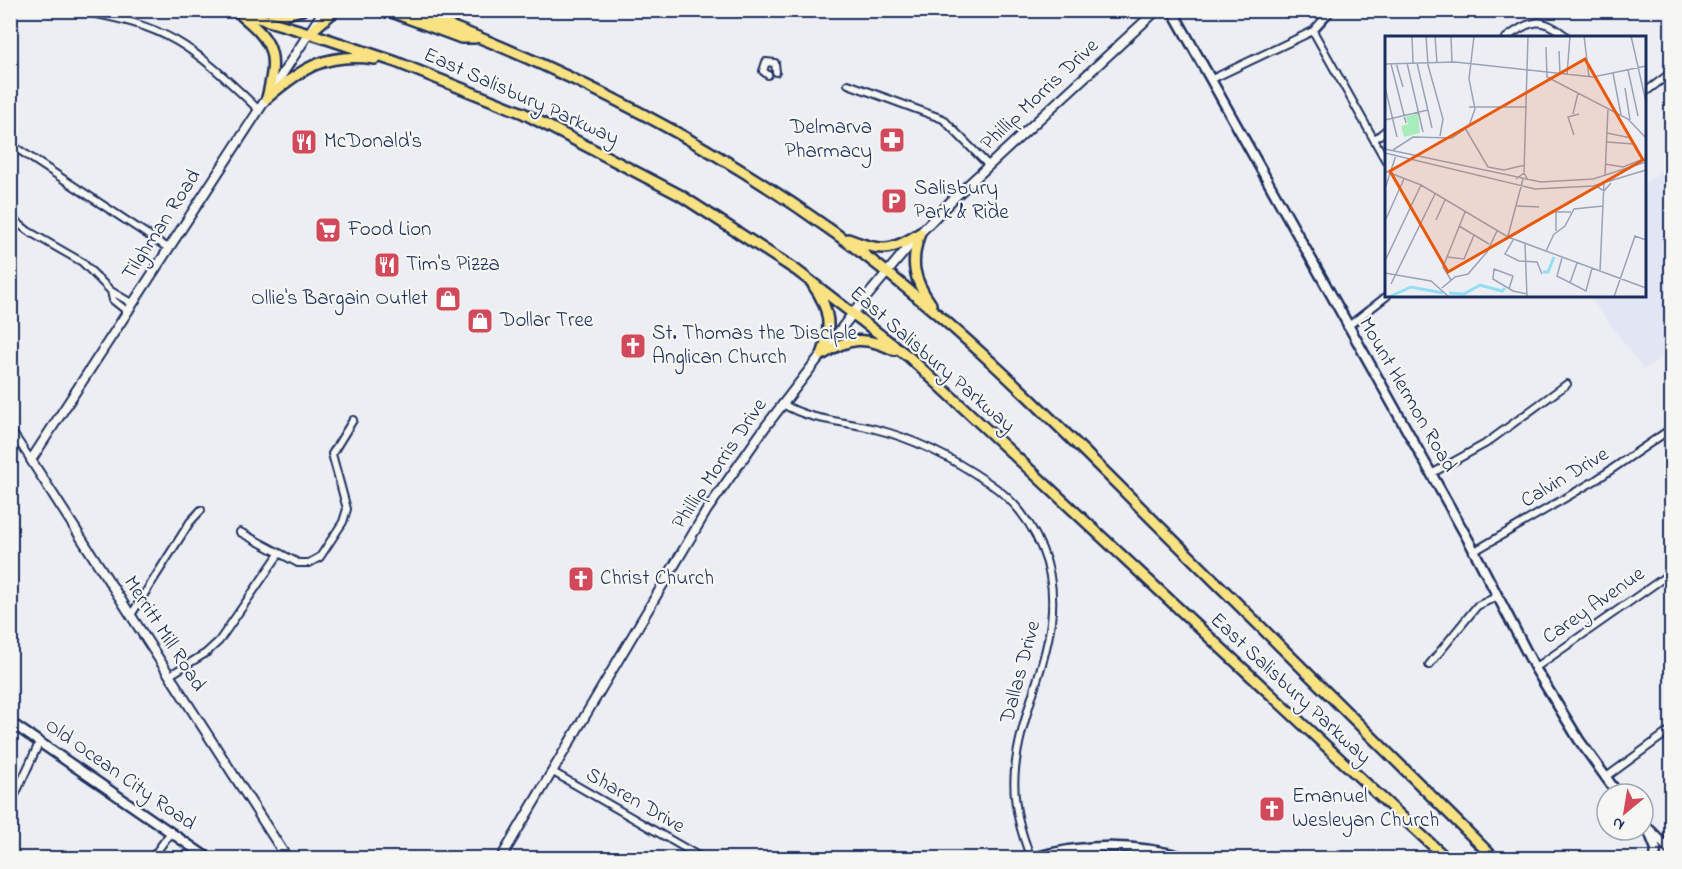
<svg xmlns="http://www.w3.org/2000/svg" width="1682" height="869" viewBox="0 0 1682 869" font-family="'Indie Flower',sans-serif">
	<rect width="100%" height="100%" fill="#edeef3"/>
	<filter id="ink" filterUnits="userSpaceOnUse"><feTurbulence type="fractalNoise" baseFrequency=".0167" numOctaves="2"/><feDisplacementMap in="SourceGraphic" scale="12" xChannelSelector="R" yChannelSelector="G"/><feConvolveMatrix kernelMatrix="1 2 1 2 8 2 1 2 1" color-interpolation-filters="sRGB"/></filter>
	<g filter="url(#ink)">
		<path fill="#e2e5f4" d="M1671 162V349L1644 370 1589 296H1644L1645 183Z"/>
		<g fill="none" stroke-linecap="round" stroke-linejoin="round">
			<g stroke="#1b2f5e" stroke-width="10">
				<path id="minor" d="M73 10C169 25 190 44 259 110
					M1313 31 1386 161
					M1506 38C1532 19 1542 16 1568 38
					M768 75 763 71 766 62 775 63 776 72
					M1212 79 1313 31 1332 10
					M848 84 943 119 989 166
					M1644 93 1672 72
					M1375 139 1386 130
					M10 144 168 248
					M10 217 28 231 82 262 111 291 133 304
					M111 291 113 300 128 312
					M1347 327 1387 296
					M783 404C810 421 845 421 875 429 916 439 954 459 989 483 1013 499 1031 522 1042 549 1074 626 1022 694 1015 770 1012 799 1020 831 1031 858
					M10 429 31 460
					M1431 474 1485 444 1567 384
					M240 532 298 563H309L320 557 343 522 347 509 332 454 353 420
					M1473 552 1596 480 1672 428
					M131 615 190 522 201 510
					M1429 665 1477 606 1496 597
					M1535 668 1672 572
					M170 675 206 653 219 641 279 554
					M553 772 702 858
					M1605 778 1672 729
					M10 806 40 741
					M152 858 171 832"/>
			</g>
			<g stroke="#1b2f5e" stroke-width="12">
				<path id="tertiary" d="M287 858 31 460 324 10
					M501 858 707 510 766 426 854 312 920 233 956 196 1157 10"/>
			</g>
			<g stroke="#1b2f5e" stroke-width="13">
				<path id="secondary" d="M1172 10 1470 543 1535 668 1579 740 1618 794
					M10 722 208 858
					M1643 823 1672 852
					M1650 834 1656 849 1655 858
					M1033 858C1084 843 1136 843 1187 858"/>
			</g>
			<g stroke="#1b2f5e" stroke-width="14">
				<path id="primary" d="M231 10 309 33 396 62 523 113 680 195 796 270 909 357 1446 858
					M262 10 286 14 302 10
					M386 10 461 38H475
					M408 10C559 65 704 139 835 233 953 318 1054 421 1156 523 1269 635 1381 747 1494 858
					M242 16C276 43 277 57 267 98
					M309 33 336 10
					M267 98C302 68 326 52 375 59
					M920 233C910 262 913 279 931 304
					M848 239C880 251 890 253 920 233
					M813 285C830 309 832 327 822 355
					M822 355C848 337 866 336 894 350"/>
			</g>
			<use href="#minor" stroke="#f6f6f2" stroke-width="6"/>
			<use href="#tertiary" stroke="#f6f6f2" stroke-width="8"/>
			<use href="#secondary" stroke="#f6f6f2" stroke-width="8"/>
			<use href="#primary" stroke="#f8e281" stroke-width="9"/>
		</g>
	</g>
	<defs>
		<g id="pharmacy-square" transform="scale(1.35)"><rect x="-9" y="-9" width="18" height="18" rx="4" fill="#d1495b" stroke="#f6f6f2"/><path d="M-2-6h4v4h4v4h-4v4h-4v-4h-4v-4h4Z" fill="#fff"/></g>
		<g id="restaurant-square" transform="scale(1.35)"><rect x="-9" y="-9" width="18" height="18" rx="4" fill="#d1495b" stroke="#f6f6f2"/><path d="M-5-6h1v4h1v-4h1v4h1v-4h1v5L-1.5 .5V6h-2V.5L-5-1ZM5-6V6H3V1.5H1.5Q1.5-4 5-6Z" fill="#fff"/></g>
		<g id="parking-square" transform="scale(1.35)"><rect x="-9" y="-9" width="18" height="18" rx="4" fill="#d1495b" stroke="#f6f6f2"/><path d="M-3.5-5.5H1a3.5 3.5 0 0 1 0 7H-1V5.5H-3.5ZM-1-3.4V-.6H.8a1.4 1.4 0 0 0 0-2.8Z" fill="#fff"/></g>
		<g id="supermarket-square" transform="scale(1.35)"><rect x="-9" y="-9" width="18" height="18" rx="4" fill="#d1495b" stroke="#f6f6f2"/><path d="M-6-5.5h2.5l.6 2H6L4.5 2H-2.5L-4.4-4H-6ZM-1.5 3.2a1.3 1.3 0 1 0 .1 0ZM3 3.2a1.3 1.3 0 1 0 .1 0Z" fill="#fff"/></g>
		<g id="shop-square" transform="scale(1.35)"><rect x="-9" y="-9" width="18" height="18" rx="4" fill="#d1495b" stroke="#f6f6f2"/><path d="M-5-2.5h2.3a2.7 3.5 0 0 1 5.4 0H5L5.5 6h-11ZM-1.5-2.5h3a1.5 2.3 0 0 0-3 0Z" fill="#fff"/></g>
		<g id="church-square" transform="scale(1.35)"><rect x="-9" y="-9" width="18" height="18" rx="4" fill="#d1495b" stroke="#f6f6f2"/><path d="M-1.2-6h2.4v3.5h3.3v2.4h-3.3V6h-2.4V-.1h-3.3v-2.4h3.3Z" fill="#fff"/></g>
	</defs>
	<g fill-rule="evenodd">
		<use href="#pharmacy-square" x="892" y="140"/>
		<use href="#restaurant-square" x="304" y="142"/>
		<use href="#parking-square" x="894" y="201"/>
		<use href="#supermarket-square" x="328" y="230"/>
		<use href="#restaurant-square" x="387" y="265"/>
		<use href="#shop-square" x="448" y="299"/>
		<use href="#shop-square" x="480" y="321"/>
		<use href="#church-square" x="633" y="346"/>
		<use href="#church-square" x="581" y="579"/>
		<use href="#church-square" x="1272" y="809"/>
	</g>
	<g text-anchor="middle" dominant-baseline="central" stroke-width="4.5" stroke-linejoin="round" paint-order="stroke">
		<g font-size="21" fill="#1b2f5e" stroke="#f6f6f2">
			<text transform="translate(1040 95) rotate(-43)">Phillip Morris Drive</text>
			<text transform="translate(521 97) rotate(24)">East Salisbury Parkway</text>
			<text transform="translate(162 225) rotate(-57)">Tilghman Road</text>
			<text transform="translate(932 360) rotate(41)">East Salisbury Parkway</text>
			<text transform="translate(1407 395) rotate(60)">Mount Hermon Road</text>
			<text transform="translate(720 464) rotate(-56)">Phillip Morris Drive</text>
			<text transform="translate(1565 478) rotate(-31)">Calvin Drive</text>
			<text transform="translate(1594 606) rotate(-35)">Carey Avenue</text>
			<text transform="translate(164 634) rotate(57)">Merritt Mill Road</text>
			<text transform="translate(1021 672) rotate(-75)">Dallas Drive</text>
			<text transform="translate(1290 689) rotate(43)">East Salisbury Parkway</text>
			<text transform="translate(120 775) rotate(35)">Old Ocean City Road</text>
			<text transform="translate(635 801) rotate(30)">Sharen Drive</text>
		</g>
		<g font-size="21" fill="#1b2f5e" stroke="#f6f6f2" text-anchor="start">
			<text x="872" y="128" text-anchor="end">Delmarva<tspan x="872" dy="24">Pharmacy</tspan></text>
			<text x="324" y="142">McDonald's</text>
			<text x="914" y="189">Salisbury<tspan x="914" dy="24">Park &amp; Ride</tspan></text>
			<text x="348" y="230">Food Lion</text>
			<text x="406" y="265">Tim's Pizza</text>
			<text x="428" y="299" text-anchor="end">Ollie's Bargain Outlet</text>
			<text x="500" y="321">Dollar Tree</text>
			<text x="652" y="334">St. Thomas the Disciple<tspan x="652" dy="24">Anglican Church</tspan></text>
			<text x="600" y="579">Christ Church</text>
			<text x="1292" y="797">Emanuel<tspan x="1292" dy="24">Wesleyan Church</tspan></text>
		</g>
	</g>
	<g transform="translate(1385 36)">
		<rect width="261" height="261" fill="#edeef3"/>
		<path d="M33 77 35 97 19 101 16 90 23 88 21 81Z" fill="#a7edb9"/>
		<path fill="none" stroke="#92def3" stroke-width="3" d="M158 236H163L169 221M64 257 79 258 95 249 117 255 120 252M4 261 26 251 58 257"/>
		<path fill="none" stroke="#99a2b7" stroke-width="1.5" d="M27 0 28 27M41 0 43 29 58 83 55 100M50 0 52 27M66 0 67 26M199 0 204 41M246 0 261 66M161 11 162 41 243 83 261 102M174 15 175 38M11 27 18 51M22 27 38 96M32 27 47 92M0 28 70 26 208 41 261 30M6 28 21 87M243 34 253 80M228 37 236 79M182 39 185 0M0 51 12 101M240 52 245 84M84 71H142M188 78 193 57M0 84 43 74M80 92 103 131 119 134 140 129M222 97 246 102M189 99 183 81 194 78M222 106 248 108M0 113 156 146 208 143 261 126M8 114 28 101 67 102 84 90 90 73 84 43 89 0M0 117 150 153 208 150 261 134M220 128 238 131 261 122M0 135 36 149 123 201 261 252M139 136 143 0M220 140 223 72M131 143 139 137 143 144M211 150 219 155 226 147M0 153 11 119M132 170 154 171M51 184 60 164M0 185 19 143M74 190 104 208M171 195V176H186M168 199 180 190 189 173 218 170M123 200 138 143M128 204 120 218 134 225 152 226 157 238M140 208 142 261M161 215 169 198M62 221 79 223 89 199M177 222 172 240 201 255 207 232M0 225 36 149M215 235 219 146M0 237 46 245 64 261M66 244 58 231 80 176M185 247 192 227M6 248 50 158M57 252 70 241 83 238 102 216 112 195M124 253 128 240 109 233 108 243 128 255 142 258M229 261 250 200 261 204"/>
		<path fill="#e8590c" fill-opacity="0.15" stroke="#e8590c" stroke-width="3" d="M200 23 258 124 63 236 5 135Z"/>
		<rect width="261" height="261" fill="none" stroke="#1b2f5e" stroke-width="3"/>
	</g>
	<rect width="1682" height="869" fill="none" stroke="#f6f6f2" stroke-width="36"/>
	<rect x="18" y="18" width="1646" height="833" fill="none" stroke="#1b2f5e" stroke-width="2" filter="url(#ink)"/>
	<g transform="translate(1625 812) rotate(210)"><circle r="28" fill="#f6f6f2" stroke="#9ea6b7" stroke-width="1.5"/>
	<path d="M0-4.5L10 22L0 15L-10 22Z" fill="#d1495b"/>
	<text y="-9" font-size="16" font-weight="bold" text-anchor="middle" fill="#1b2f5e">N</text>
	</g>
</svg>
